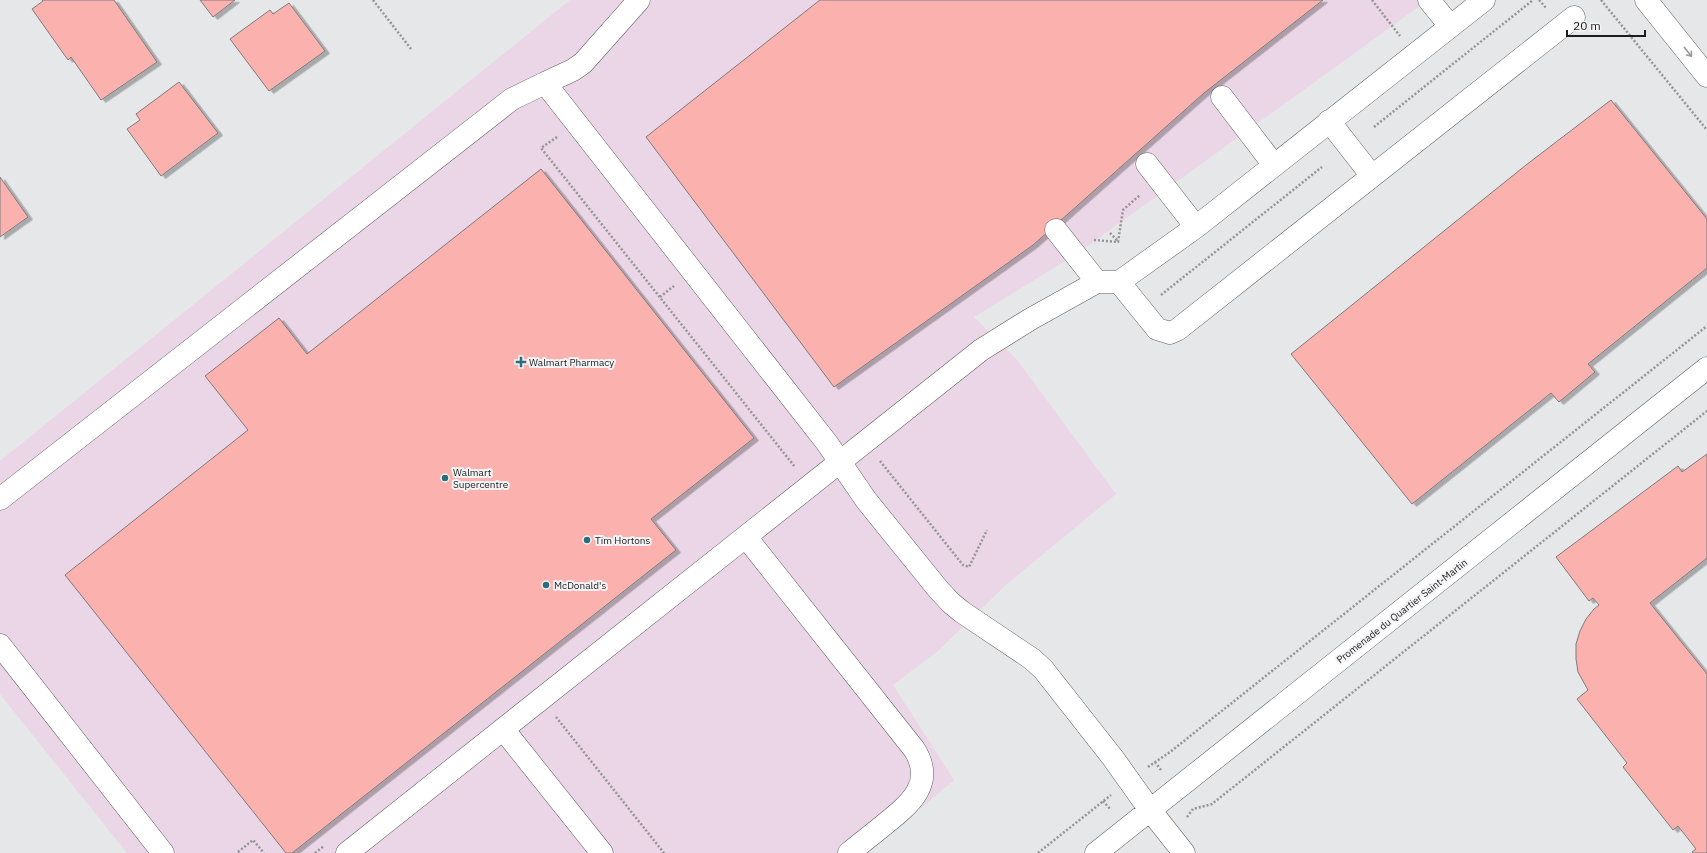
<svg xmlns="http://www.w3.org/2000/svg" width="1707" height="853" viewBox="0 0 1707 853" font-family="'IBM Plex Sans',sans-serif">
	<defs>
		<filter id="shadow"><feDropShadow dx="4.5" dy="2.5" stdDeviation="0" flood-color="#0004"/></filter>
	</defs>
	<rect width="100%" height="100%" fill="#e6e7e9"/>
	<path fill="#ead6e6" d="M570 0H1428L1078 253 974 317 1017 360 1116 494 1008 583 938 651 893 685 954 780 868 853H127L0 694V461Z"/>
	<path fill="#fbb2af" stroke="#7d7b7b" filter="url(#shadow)" d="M42 0H114L157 62 101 100 71 57 68 60 32 9 43 1Z
		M200 0H235L213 17Z
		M820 0H1323L1204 93 1033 245 834 387 646 137Z
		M289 3 325 51 269 91 230 39 270 10 273 14Z
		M179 82 218 133 161 176 127 129 140 120 136 114Z
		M1611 100 1707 219V268L1588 364 1595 372 1559 402 1551 393 1412 504 1291 354 1526 165Z
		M541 169 754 438 651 519 676 550 292 853H286L65 575 248 430 205 376 279 318 307 354Z
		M0 177 28 217 0 237Z
		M1707 454V558L1650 603 1707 674V853H1693L1692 852 1696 849 1678 826 1673 830 1623 767 1627 763 1577 699 1588 690 1578 672 1576 659V644L1580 631 1586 619 1594 609 1599 605 1593 598 1589 601 1556 557 1678 466 1682 472Z"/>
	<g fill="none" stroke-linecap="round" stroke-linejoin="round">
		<g stroke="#616163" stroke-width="23">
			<path id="minor" d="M1429 0 1450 26
				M1646 0 1707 76
				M545 83 573 70 583 63 639 0
				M1222 97 1274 165
				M1329 121 1372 176
				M1147 164 1196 227
				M1056 230 1097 282
				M1119 282 1157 329 1170 333 1177 330 1574 17
				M0 499 512 99 545 83 827 443 866 500 938 589 951 603 962 612 1032 659 1043 669 1113 758 1150 810 1184 853
				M746 537 914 749C936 783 910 804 885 824 873 834 861 843 849 853
				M0 645 163 853
				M503 729 602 853
				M347 853 981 350 1029 320 1097 282H1119L1196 227 1484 0
				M1096 853 1707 368"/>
		</g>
		<path stroke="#949496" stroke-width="2.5" stroke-dasharray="2 2" stroke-linecap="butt" d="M373 0 411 49
			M1372 0 1400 36
			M1539 0 1546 8
			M1601 0 1707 130
			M1374 127 1533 0
			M557 137 541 148 795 467
			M1110 233 1118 241
			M1094 240 1118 242 1123 210 1140 195
			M1161 295 1322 167
			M660 297 674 286
			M880 461 963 565 969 567 987 530
			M556 717 664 853
			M1155 762 1161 770
			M1148 767 1170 752 1707 326
			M1103 801 1111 810
			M1187 817 1193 809 1212 804 1707 411
			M238 852 253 840 264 853
			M315 853 324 846
			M1038 853 1111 795"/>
		<use href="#minor" stroke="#fff" stroke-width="22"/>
	</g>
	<defs><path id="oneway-shaft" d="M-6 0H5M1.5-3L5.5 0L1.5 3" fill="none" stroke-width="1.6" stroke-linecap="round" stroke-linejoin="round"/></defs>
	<use stroke="#999" href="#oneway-shaft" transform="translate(1688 52) rotate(51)"/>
	<g fill="#2a6e7e" stroke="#f4f4f6" stroke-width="1.5">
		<path d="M519 356h4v4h4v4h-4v4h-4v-4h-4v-4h4z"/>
		<circle cx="445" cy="478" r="4"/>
		<circle cx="587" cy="540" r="4"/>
		<circle cx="546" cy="585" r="4"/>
	</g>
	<g text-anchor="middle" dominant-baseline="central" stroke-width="4" stroke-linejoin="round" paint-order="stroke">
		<g font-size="10" fill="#1c1c1d" stroke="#f4f4f6" text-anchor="start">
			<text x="529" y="362">Walmart Pharmacy</text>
			<text x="453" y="472">Walmart<tspan x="453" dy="12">Supercentre</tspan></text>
			<text x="595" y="540">Tim Hortons</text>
			<text x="554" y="585">McDonald's</text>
		</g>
		<g font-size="10" fill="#1c1c1d" stroke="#f4f4f6">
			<text transform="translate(1402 611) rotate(-38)">Promenade du Quartier Saint-Martin</text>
		</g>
	</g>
	<path d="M1567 30v6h78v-6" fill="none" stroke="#1c1c1d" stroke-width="2"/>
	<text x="1573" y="30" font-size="12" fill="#1c1c1d" stroke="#f4f4f6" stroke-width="3" paint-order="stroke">20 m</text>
</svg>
